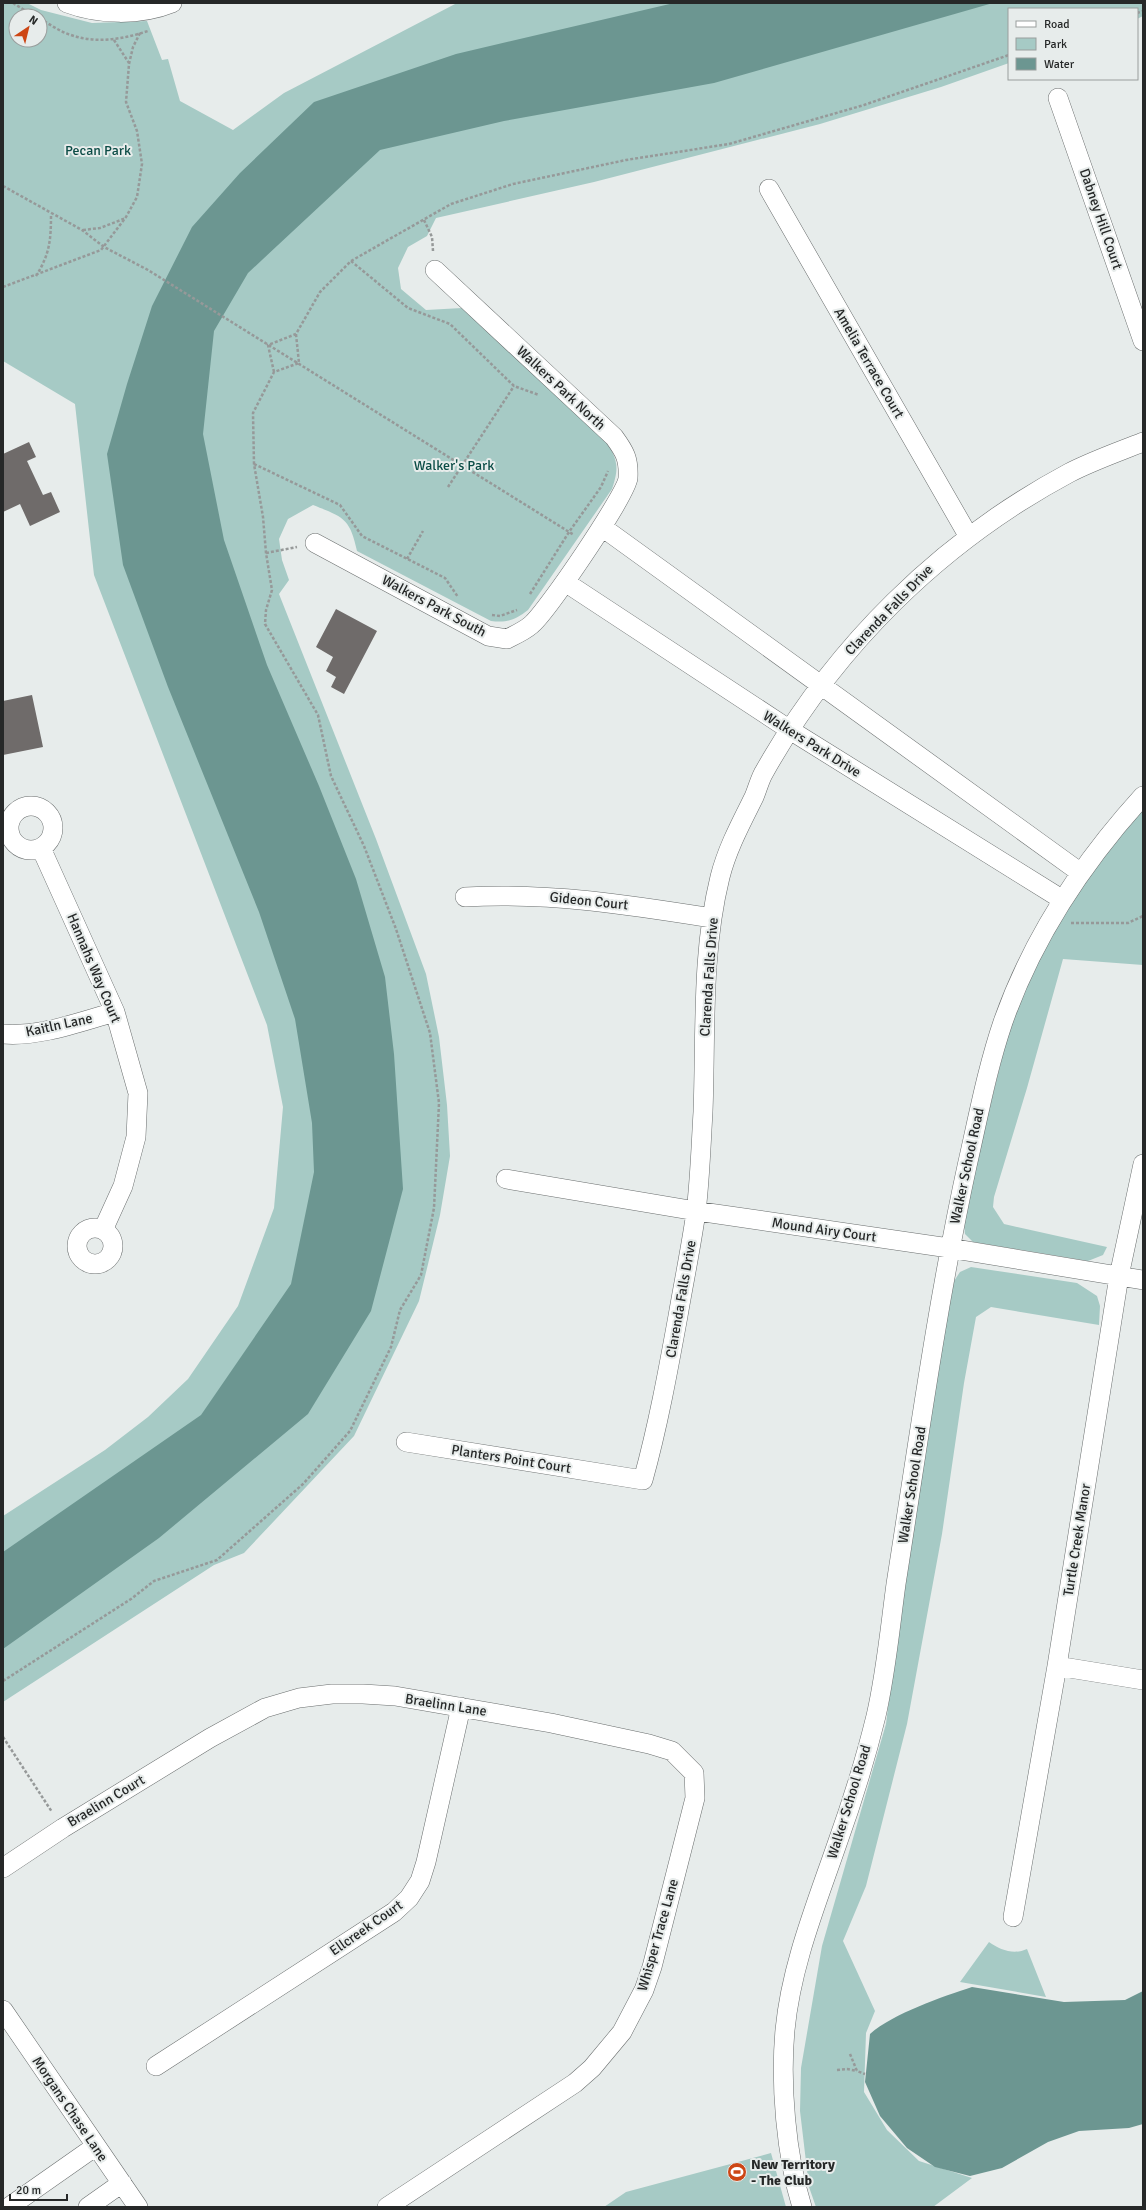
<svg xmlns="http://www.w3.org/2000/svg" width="1146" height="2210" viewBox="0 0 1146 2210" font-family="Signika,sans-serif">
	<rect width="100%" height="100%" fill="#e7eceb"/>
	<path fill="#a6cac5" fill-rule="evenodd" d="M3 3H27L41 10 92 23 147 21 162 60 168 59 180 101 233 130 284 93 457 3H1143V16L1137 19V9H1009V63L941 87 820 124 594 182 436 218 427 236 408 247 398 268 401 289 426 310 462 308 607 442C618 461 619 468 612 489L528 610C515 620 507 623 491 621L357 551C350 518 343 517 313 505L288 519 279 539 282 560 289 580 279 594 376 839 426 974 439 1037 447 1105 450 1156 440 1215 419 1301 354 1436 244 1553 214 1565 3 1702V1516L105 1450 148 1417 188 1379 238 1306 274 1208 283 1107 267 1025 94 575 75 404 3 361ZM16 16H40V40H16Z
		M1143 803V965L1063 959 1027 1088 994 1197 993 1207 1004 1224 1107 1247 1103 1255 1088 1261 973 1242 965 1234 963 1216 1015 1005 1054 922Z
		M971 1267 1077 1283 1097 1296 1100 1306 1099 1325 991 1307 976 1317 964 1383 942 1534 907 1724 866 1886 843 1941 875 2011 866 2033 864 2092 887 2130 919 2161 972 2178 933 2207H816L809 2187 800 2111 801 2068 822 1946 886 1724 896 1642 952 1284 960 1272Z
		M989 1942C1000 1950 1014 1955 1027 1949L1046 1997 960 1982Z
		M771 2153 786 2207H604L626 2192Z"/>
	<path fill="#6c9691" d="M674 3H993L714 83 504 121 380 150 248 273 214 331 203 434 224 540 267 665 319 786 356 879 385 977 394 1054 403 1189 371 1311 308 1414 159 1538 3 1649V1552L201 1415 291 1284 314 1172 312 1123 295 1019 259 912 168 687 123 565 107 454 127 384 152 306 192 227 240 173 314 102 456 54Z
		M972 1987 1064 2002 1125 2000 1143 1991V2124L1129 2128 1079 2131 1048 2142 1002 2168 970 2176 935 2167 907 2148 880 2116 865 2082 870 2034C894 2013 942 1997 972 1987Z"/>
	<path fill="#6f6b6a" d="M29 442 36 457 27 461 43 495 51 492 60 512 30 526 20 504 3 512V454Z
		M336 609 377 631 344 694 331 687 336 677 326 671 333 657 316 647Z
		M32 695 43 747 3 755V701Z"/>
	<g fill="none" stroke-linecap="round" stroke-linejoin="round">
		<g stroke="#6a6e6e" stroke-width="20">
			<path id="minor" d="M67 3C99 15 140 16 172 3
				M1058 98 1143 341
				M769 189 969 537
				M602 527 1081 873
				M315 543 488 636 507 639C515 635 524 631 531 625 546 613 627 494 628 478 629 459 625 452 614 437L435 270
				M565 582 790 730 1063 900
				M9 828a22 22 0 1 1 44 0a22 22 0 1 1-44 0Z
				M41 848 115 1012 138 1093 136 1137 123 1186 103 1230
				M465 897C548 892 630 905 712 918
				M3 1034C40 1037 79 1022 115 1012
				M506 1179 696 1211 949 1248 1143 1280
				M77 1246a18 18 0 1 1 36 0a18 18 0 1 1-36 0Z
				M406 1442 643 1480C658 1426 668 1371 678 1316 684 1281 691 1247 696 1212 700 1179 701 1145 703 1112 706 1035 701 954 720 877 727 849 741 823 754 797 757 790 759 782 763 774 834 647 940 542 1069 473 1092 461 1118 452 1143 442
				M1057 1666 1143 1680
				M3 1868 63 1828 210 1738 265 1708 299 1698 332 1694H363L395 1696 551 1723 649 1744 672 1751 694 1773 695 1798 652 1967 644 1990 622 2032 592 2068 575 2083 387 2207
				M1013 1917 1057 1666 1119 1276 1143 1164
				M3 2010 138 2207
				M156 2066 394 1912 409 1898 420 1881 426 1862 461 1707
				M9 2207 96 2146
				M88 2207 122 2183
				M802 2207C786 2155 780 2084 785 2030 791 1966 816 1905 837 1844 851 1805 866 1757 876 1716 886 1673 890 1628 896 1584 918 1444 937 1304 967 1166 978 1118 987 1069 1003 1022 1033 937 1083 862 1143 796"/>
		</g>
		<path stroke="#969999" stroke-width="2.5" stroke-dasharray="3 2" stroke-linecap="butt" d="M13 3 34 16
			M1137 13 1143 11
			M40 19C50 24 60 32 71 35 96 44 124 39 148 31
			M114 40 129 63
			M3 186 82 230 104 247 148 270 574 535
			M424 220 432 237 433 251
			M83 230 100 228 126 218
			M351 261 408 308 450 324 514 386 539 395
			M36 276C50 254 51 239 51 214
			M3 287 101 250 126 217 137 197 142 164 137 131 126 102 129 64 133 47 140 33
			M274 372 268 345 296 334 320 292 351 261 451 204 513 184 626 160 729 144 864 105 1009 55
			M254 464 340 505 362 536 445 578 458 597
			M448 487 514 386
			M266 553 297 547
			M407 559 423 531
			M530 594 569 532 601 487 608 471
			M492 615 500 616 517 610
			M1071 923H1128L1143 916
			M3 1681 131 1599 154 1581 217 1560 303 1484 350 1431 391 1347 400 1310 421 1275 434 1208 439 1103 430 1033 396 929 364 846 331 776 318 715 265 624 266 610 272 590 266 553 263 517 254 464 253 413 274 372 299 363 296 334
			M3 1737 52 1812
			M850 2054 857 2071 865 2074
			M837 2070 847 2069 857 2071"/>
		<use href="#minor" stroke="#fff" stroke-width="19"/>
	</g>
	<defs>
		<g id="stadium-disc" transform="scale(1)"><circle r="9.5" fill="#cd4614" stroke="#e7eceb"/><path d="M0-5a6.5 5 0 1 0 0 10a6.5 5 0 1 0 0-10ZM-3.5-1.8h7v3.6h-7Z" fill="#fff"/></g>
	</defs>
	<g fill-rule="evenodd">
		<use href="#stadium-disc" x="737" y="2172"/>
	</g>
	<g text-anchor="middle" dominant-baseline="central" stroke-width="4" stroke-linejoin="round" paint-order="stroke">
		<g font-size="14" fill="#0b4c46" stroke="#e7eceb">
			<text x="98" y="150">Pecan Park</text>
			<text x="454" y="465">Walker's Park</text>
		</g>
		<g font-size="14" fill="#262828" stroke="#e7eceb">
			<text transform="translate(1101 219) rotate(71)">Dabney Hill Court</text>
			<text transform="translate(869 363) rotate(60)">Amelia Terrace Court</text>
			<text transform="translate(561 388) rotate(43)">Walkers Park North</text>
			<text transform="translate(434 606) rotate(28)">Walkers Park South</text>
			<text transform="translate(889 610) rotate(-46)">Clarenda Falls Drive</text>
			<text transform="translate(812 744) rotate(32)">Walkers Park Drive</text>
			<text transform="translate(589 901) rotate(6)">Gideon Court</text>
			<text transform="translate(94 968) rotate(67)">Hannahs Way Court</text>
			<text transform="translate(709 977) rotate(-86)">Clarenda Falls Drive</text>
			<text transform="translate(59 1025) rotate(-12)">Kaitln Lane</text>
			<text transform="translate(967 1166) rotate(-78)">Walker School Road</text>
			<text transform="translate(824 1230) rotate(8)">Mound Airy Court</text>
			<text transform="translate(681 1299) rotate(-80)">Clarenda Falls Drive</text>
			<text transform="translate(511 1459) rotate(9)">Planters Point Court</text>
			<text transform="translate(912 1485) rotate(-81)">Walker School Road</text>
			<text transform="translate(1077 1540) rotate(-81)">Turtle Creek Manor</text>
			<text transform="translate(446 1705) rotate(9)">Braelinn Lane</text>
			<text transform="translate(106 1801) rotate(-31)">Braelinn Court</text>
			<text transform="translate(849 1802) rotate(-73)">Walker School Road</text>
			<text transform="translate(366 1928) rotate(-35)">Ellcreek Court</text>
			<text transform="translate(658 1935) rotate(-74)">Whisper Trace Lane</text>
			<text transform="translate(70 2109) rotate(56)">Morgans Chase Lane</text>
		</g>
		<g font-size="14" font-weight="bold" fill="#262828" stroke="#e7eceb" text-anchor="start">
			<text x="751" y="2164">New Territory<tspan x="751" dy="16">- The Club</tspan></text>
		</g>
	</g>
	<rect width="1146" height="2210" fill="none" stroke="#262828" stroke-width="8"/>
	<rect x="1008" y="8" width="130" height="72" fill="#e7eceb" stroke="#9a9e9d"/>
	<rect x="1016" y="21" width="20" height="6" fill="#ffffff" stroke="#9a9e9d"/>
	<text x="1044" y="28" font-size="12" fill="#262828">Road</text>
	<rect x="1016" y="38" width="20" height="12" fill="#a6cac5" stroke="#9a9e9d"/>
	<text x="1044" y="48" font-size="12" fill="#262828">Park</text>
	<rect x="1016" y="58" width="20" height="12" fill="#6c9691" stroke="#9a9e9d"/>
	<text x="1044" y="68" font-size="12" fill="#262828">Water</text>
	<g transform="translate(28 28) rotate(35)"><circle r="19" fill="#e7eceb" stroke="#9a9e9d"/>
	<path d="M0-3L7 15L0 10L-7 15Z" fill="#cd4614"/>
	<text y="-6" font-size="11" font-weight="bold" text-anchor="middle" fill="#262828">N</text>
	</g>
	<path d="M10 2194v6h57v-6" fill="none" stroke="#262828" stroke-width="2"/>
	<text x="16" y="2194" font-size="12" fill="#262828" stroke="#e7eceb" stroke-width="3" paint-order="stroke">20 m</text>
</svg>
